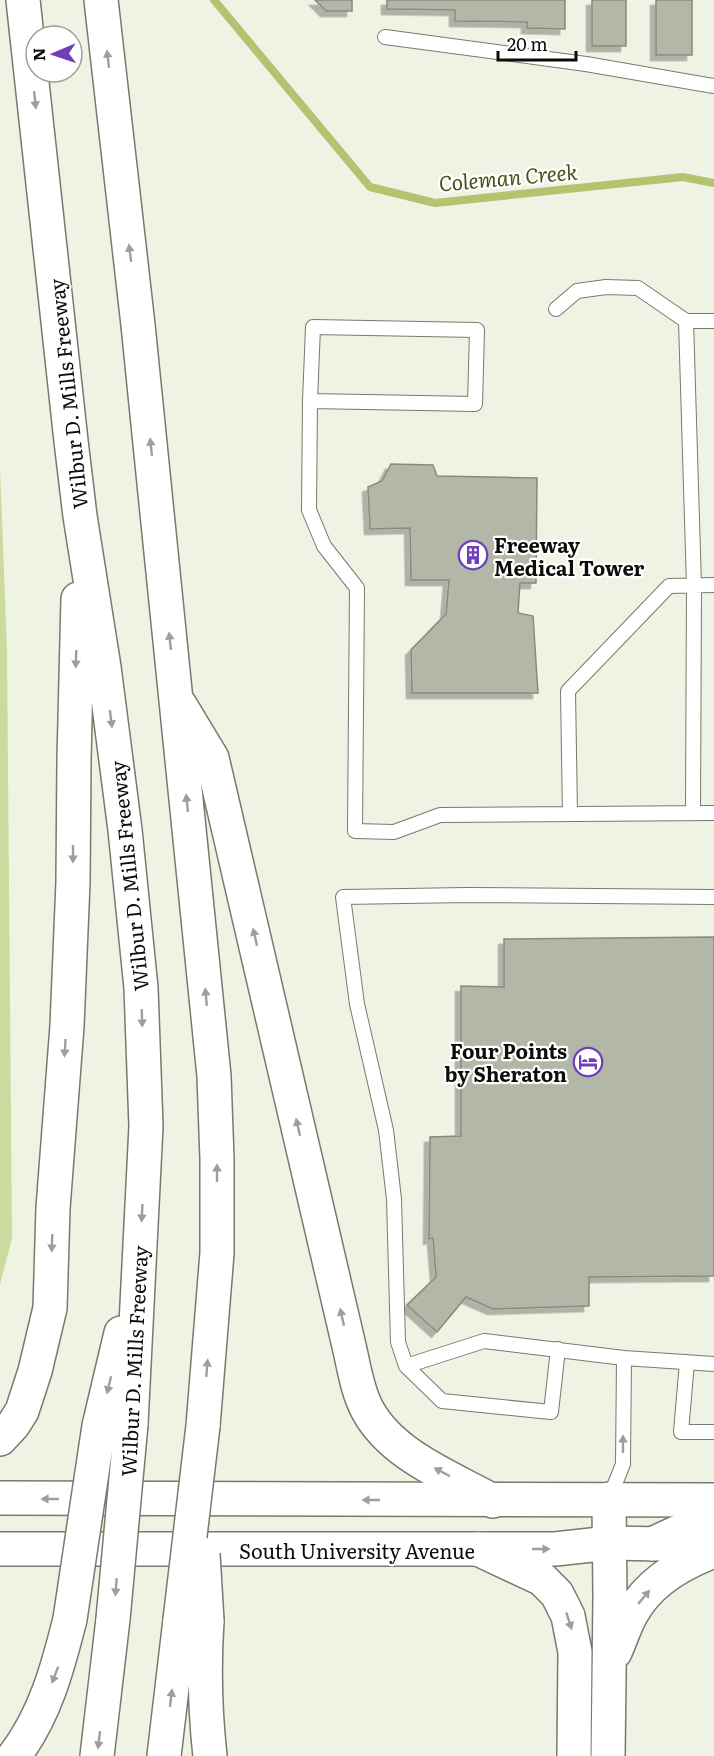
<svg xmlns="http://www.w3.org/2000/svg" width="714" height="1756" viewBox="0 0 714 1756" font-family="Literata,serif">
	<defs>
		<filter id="shadow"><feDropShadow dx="-5.5" dy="5.5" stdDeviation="0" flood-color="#0004"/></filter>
	</defs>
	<rect width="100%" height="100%" fill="#eff3e4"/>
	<path fill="#cdda9d" d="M0 466 7 650 12 1238 0 1285Z"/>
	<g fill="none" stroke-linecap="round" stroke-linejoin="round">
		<path stroke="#b3c370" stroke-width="8" d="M214 0 370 187 435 203 683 177 714 183"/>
	</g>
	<path fill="#b3b7a8" stroke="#878b7d" stroke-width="1.5" filter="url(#shadow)" d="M315 0H352V11H326Z
		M387 0H565V29L527 28V22L455 21V10L387 9Z
		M592 0H626V46H592Z
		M656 0H692V55H656Z
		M391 464 433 465 437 476 537 478 536 583H520L518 613 533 616 538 693H412L411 650 446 614 449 580H411L410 528 370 529 368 487 382 481Z
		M714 937V1276L589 1277V1306L493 1309 466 1297 437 1332 407 1305 436 1277 433 1238 429 1239 430 1137 461 1136V986L504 987V939Z"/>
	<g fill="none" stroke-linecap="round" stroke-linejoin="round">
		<g stroke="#777a6c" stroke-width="16">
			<path id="service" d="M385 37 586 64 714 86
				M556 309 577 291 606 287 638 288 686 321
				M310 401 475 404 477 330 313 327 310 401 309 510 324 546 357 588 355 831 394 832 440 815 714 813
				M693 813 694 586 686 321H714
				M570 814 568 691 669 586 714 585
				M714 897 466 895 343 897 357 1004 386 1130 394 1199 398 1342 406 1366 484 1341 624 1358 714 1364
				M687 1362 681 1432H714
				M406 1366 442 1401 551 1412 558 1349
				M609 1499 623 1464 624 1358"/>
		</g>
		<g stroke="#777a6c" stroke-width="36">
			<path id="tertiary" d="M652 1544 685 1529 714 1525"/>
		</g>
		<g stroke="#777a6c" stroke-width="36">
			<path id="secondary" d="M0 1498 714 1500
				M0 1549H555L610 1543 714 1545"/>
		</g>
		<g stroke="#777a6c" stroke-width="36">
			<path id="motorway" d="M23 0 71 441 80 516 104 667 125 830 141 988 146 1126 131 1424
				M101 0 138 325 214 1076 217 1159V1253L203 1426
				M180 705 212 758 349 1346C354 1367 357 1390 367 1409 391 1455 450 1477 493 1501
				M99 1426 121 1333
				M0 1439 13 1425 22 1411 35 1371 50 1308 53 1208 67 1026 73 882 74 760 78 599
				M478 1549 542 1579 557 1594 568 1616 575 1652 574 1756
				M207 1621C204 1666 205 1711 210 1756
				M615 1652C621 1639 625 1625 632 1613 649 1582 682 1563 714 1551
				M14 1756C45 1716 58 1667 70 1619
				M97 1756 113 1619
				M164 1756 180 1620
				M608 1756 610 1598 609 1499"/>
		</g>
		<use href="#service" stroke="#fff" stroke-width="14"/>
		<use href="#tertiary" stroke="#fff" stroke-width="33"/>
		<use href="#secondary" stroke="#fff" stroke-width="33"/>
		<use href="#motorway" stroke="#fff" stroke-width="33"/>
		<g stroke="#777a6c" stroke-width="36" stroke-linecap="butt">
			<path id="motorway-bridge" d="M203 1554 207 1621
				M70 1619 99 1426
				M113 1619 131 1424
				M180 1620 203 1426"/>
		</g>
		<use href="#motorway-bridge" stroke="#fff" stroke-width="33"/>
	</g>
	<defs><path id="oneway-solid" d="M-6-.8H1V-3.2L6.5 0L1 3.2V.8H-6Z" transform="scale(1.5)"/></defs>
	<g fill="#9e9e9c">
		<use href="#oneway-solid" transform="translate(108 59) rotate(-97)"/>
		<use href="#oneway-solid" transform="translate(35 100) rotate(84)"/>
		<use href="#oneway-solid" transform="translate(130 253) rotate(-97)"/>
		<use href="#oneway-solid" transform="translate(151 447) rotate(-96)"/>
		<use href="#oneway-solid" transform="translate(170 641) rotate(-96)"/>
		<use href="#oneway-solid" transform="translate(76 659) rotate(92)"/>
		<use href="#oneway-solid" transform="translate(111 719) rotate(83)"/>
		<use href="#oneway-solid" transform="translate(187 803) rotate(-96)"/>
		<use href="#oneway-solid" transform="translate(73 854) rotate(90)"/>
		<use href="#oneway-solid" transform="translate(255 937) rotate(-103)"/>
		<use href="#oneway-solid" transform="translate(206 997) rotate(-95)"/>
		<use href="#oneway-solid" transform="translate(142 1018) rotate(88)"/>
		<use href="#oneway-solid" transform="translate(65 1048) rotate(94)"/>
		<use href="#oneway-solid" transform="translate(298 1127) rotate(-103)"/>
		<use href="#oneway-solid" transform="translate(217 1173) rotate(-90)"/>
		<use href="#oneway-solid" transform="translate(142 1213) rotate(93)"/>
		<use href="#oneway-solid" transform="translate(52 1243) rotate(92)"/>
		<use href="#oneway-solid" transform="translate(342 1317) rotate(-103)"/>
		<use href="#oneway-solid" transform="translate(207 1368) rotate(-85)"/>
		<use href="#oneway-solid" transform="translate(109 1385) rotate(103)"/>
		<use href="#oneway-solid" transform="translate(623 1444) rotate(-90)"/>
		<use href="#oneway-solid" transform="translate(442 1472) rotate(-152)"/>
		<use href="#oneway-solid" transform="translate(50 1499) rotate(-180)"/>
		<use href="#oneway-solid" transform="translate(371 1500) rotate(-180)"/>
		<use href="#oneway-solid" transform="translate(541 1549)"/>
		<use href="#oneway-solid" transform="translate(116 1587) rotate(95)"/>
		<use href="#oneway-solid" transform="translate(644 1597) rotate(-50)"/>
		<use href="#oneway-solid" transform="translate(569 1621) rotate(72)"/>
		<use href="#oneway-solid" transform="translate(55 1675) rotate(111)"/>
		<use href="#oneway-solid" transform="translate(171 1698) rotate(-83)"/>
		<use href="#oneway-solid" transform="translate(99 1740) rotate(97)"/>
	</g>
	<defs>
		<g id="building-ring" transform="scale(1.5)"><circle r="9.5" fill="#fff" stroke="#703fb7" stroke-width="1.5"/><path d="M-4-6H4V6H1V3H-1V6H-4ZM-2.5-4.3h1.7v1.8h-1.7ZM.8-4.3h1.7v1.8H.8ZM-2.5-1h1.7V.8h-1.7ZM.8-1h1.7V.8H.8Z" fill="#703fb7"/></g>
		<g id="hotel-ring" transform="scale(1.5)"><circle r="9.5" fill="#fff" stroke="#703fb7" stroke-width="1.5"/><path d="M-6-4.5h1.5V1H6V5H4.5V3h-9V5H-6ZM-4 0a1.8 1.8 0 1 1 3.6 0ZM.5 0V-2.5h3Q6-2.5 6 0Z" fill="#703fb7"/></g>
	</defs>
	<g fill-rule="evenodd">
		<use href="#building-ring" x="473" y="555"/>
		<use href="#hotel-ring" x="588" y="1062"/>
	</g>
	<g text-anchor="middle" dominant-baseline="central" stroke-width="4.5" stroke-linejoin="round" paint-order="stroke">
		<g font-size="20" fill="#0c0d08" stroke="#fff">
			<text transform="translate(67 394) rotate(-96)">Wilbur D. Mills Freeway</text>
			<text transform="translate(128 876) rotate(-96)">Wilbur D. Mills Freeway</text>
			<text transform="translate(133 1361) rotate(-87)">Wilbur D. Mills Freeway</text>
			<text x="357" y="1550">South University Avenue</text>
		</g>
		<g font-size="20" font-weight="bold" fill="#0c0d08" stroke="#fff" text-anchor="start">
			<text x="494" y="544">Freeway<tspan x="494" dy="23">Medical Tower</tspan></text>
			<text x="567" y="1050" text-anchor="end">Four Points<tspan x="567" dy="23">by Sheraton</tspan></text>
		</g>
		<g font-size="21" font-style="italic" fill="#485215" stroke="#fff">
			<text transform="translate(508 176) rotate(-5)">Coleman Creek</text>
		</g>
	</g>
	<g transform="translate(54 54) rotate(268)"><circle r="28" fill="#ffffff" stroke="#9e9e9c" stroke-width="1.5"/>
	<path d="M0-4.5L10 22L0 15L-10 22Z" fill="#703fb7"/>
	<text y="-9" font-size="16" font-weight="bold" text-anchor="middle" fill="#0c0d08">N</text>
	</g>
	<path d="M498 51v9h78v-9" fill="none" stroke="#0c0d08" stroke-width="3"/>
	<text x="507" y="51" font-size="18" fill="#0c0d08" stroke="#ffffff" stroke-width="4.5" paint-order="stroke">20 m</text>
</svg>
